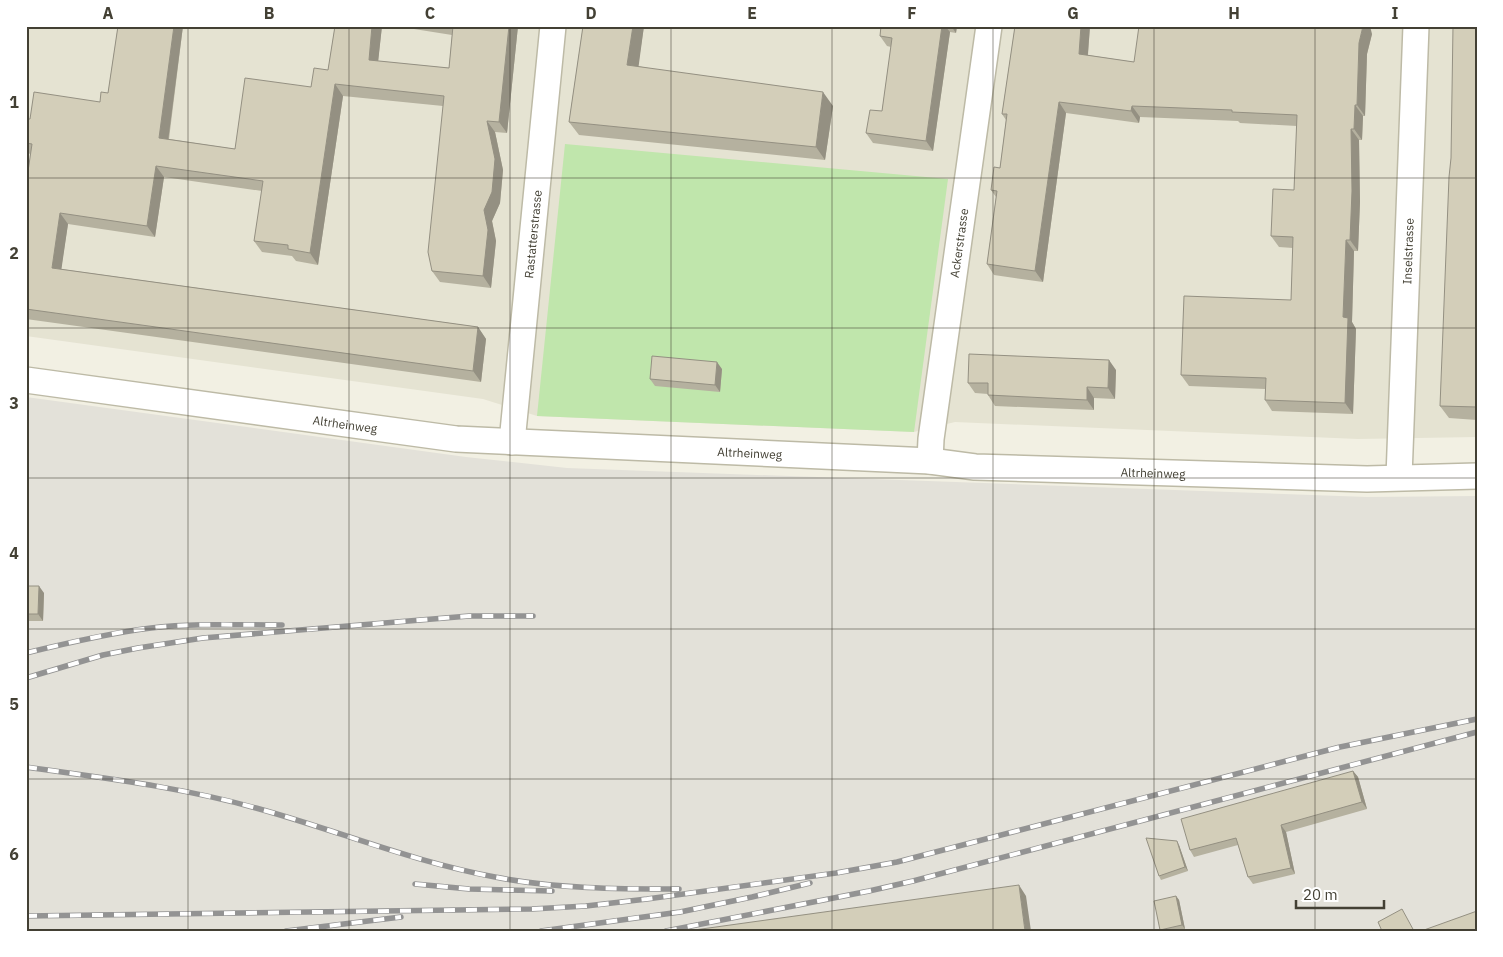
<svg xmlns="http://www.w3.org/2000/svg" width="1503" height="957" viewBox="0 0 1503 957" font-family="'IBM Plex Sans',sans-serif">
	<rect width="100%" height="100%" fill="#f2f0e3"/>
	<path fill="#e5e3d2" d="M26 26H1477V437L1358 439 955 422 914 432 537 416 483 399 26 336Z"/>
	<path fill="#e3e1d9" d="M26 397 466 457 567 468 1367 497 1477 496V931H26Z"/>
	<path fill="#c0e6ac" d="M565 144 948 179 914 432 537 416Z"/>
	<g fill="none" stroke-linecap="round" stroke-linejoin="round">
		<g stroke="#bdbaa6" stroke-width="28">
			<g id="minor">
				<path id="s1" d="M26 380 456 439 930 461 975 467 1367 479 1477 476"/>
				<path id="s2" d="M512 442 553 26"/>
				<path id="s3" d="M930 461 931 439 989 26"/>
				<path id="s4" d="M1399 477 1416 26"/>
			</g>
		</g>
		<use href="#minor" stroke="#fff" stroke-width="25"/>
		<g stroke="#939393" stroke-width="5.5">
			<path id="rail" d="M26 653C67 643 109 633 151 628 194 623 238 625 282 625
				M26 678 103 655 138 648 203 638 469 616H533
				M26 767C103 778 181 787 256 808 336 830 413 862 495 877 556 889 618 889 679 889
				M415 884 469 889 552 891
				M26 916 532 909 586 906 647 899 836 873 897 862 1340 747 1477 719
				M286 931 401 917
				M541 931 680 912 752 897 810 883
				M666 931 869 891 913 881 1477 732"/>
		</g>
		<use href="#rail" stroke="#fff" stroke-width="4" stroke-dasharray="11" stroke-linecap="butt"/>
	</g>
	<path fill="#b5b19f" d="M118 26H183L169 139 235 149 311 87 328 70 335 26H382L378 61 449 68 452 35 395 26H518L507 133 495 132 503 170 500 203 492 221 496 241 491 288 440 282 432 271 443 106 343 96 318 265 296 261 292 256 262 252 254 241 262 191 164 177 155 237 68 224 61 269 478 327 486 339 481 382 26 319V185L31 154 26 153V119H30L100 102 108 93Z
		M583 26H644L638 66 833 106 825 160 579 135 569 122Z
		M881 26H957L956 33 950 32 933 151 873 143 866 133 882 111 891 47 887 46 880 36Z
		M1015 26H1090L1088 55 1134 62 1372 34 1367 54 1365 116H1363L1362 140H1359L1360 202 1358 251H1354L1352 322 1356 329 1353 414 1272 411 1265 400V389L1189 386 1181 375 1291 300 1293 248 1279 247 1271 236 1294 190 1297 126 1240 123 1238 121 1140 117 1139 123 1066 113 1043 282 994 275 987 264 996 197 991 190 1000 168 1006 120 1002 114Z
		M1477 26V420L1449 418 1440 406Z
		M722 369 720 392 655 386 650 379Z
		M1116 370 1115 399 1094 398V410L995 406 988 395V394L975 393 968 383Z
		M26 586 44 593 43 621H26Z
		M1353 771 1358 777 1367 809 1286 832 1295 874 1253 884 1248 877 1238 845 1194 857 1190 850Z
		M1179 845 1188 871 1161 880 1159 876Z
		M1176 896 1179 900 1185 929 1177 931H1160Z"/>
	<path fill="#949082" d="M174 26H183L167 149 159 138Z
		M372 26H382L377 72 369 60Z
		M509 26H518L507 133 499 122Z
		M633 26H644L637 78 627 65Z
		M942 26H945L950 32 933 151 926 141Z
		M951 26H957L956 33Z
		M1081 26H1090L1087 65 1079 54Z
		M1363 26H1370L1372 34 1367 54 1365 116 1357 105 1359 43Z
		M335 84 343 96 318 265 310 253Z
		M823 92 833 106 825 160 816 147Z
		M1059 102 1066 113 1043 282 1035 271Z
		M1355 105 1363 116 1362 140 1354 129Z
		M1132 106 1140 117 1139 123 1131 111Z
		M487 121 495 132 503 170 500 203 492 221 496 241 491 288 483 276 484 210Z
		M1351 129 1359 140 1360 202 1358 251 1350 240Z
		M156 166 164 177 155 237 147 226Z
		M60 213 68 224 60 279 52 268Z
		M1346 240 1354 251 1352 322 1356 329 1353 414 1345 403 1343 317Z
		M478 327 486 339 481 382 473 371Z
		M1109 360 1116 370 1115 399 1108 388Z
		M717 362 722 369 720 392 715 385Z
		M1087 387 1094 398V410L1087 400Z
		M39 586 44 593 43 621 38 614Z
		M1353 771 1358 777 1367 809 1362 802Z
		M1281 825 1286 832 1295 874 1291 868Z
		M1177 841 1179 845 1188 871 1185 867Z
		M1019 885 1026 896 1031 931H1025Z
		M1176 896 1179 900 1185 929 1182 925Z"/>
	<path fill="#d3ceb9" stroke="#949082" d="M118 26H174L159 138 235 149 245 78 311 87 314 68 328 70 335 26H372L369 60 449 68 453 26H509L499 122 487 121 495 159 492 192 484 210 488 230 483 276 432 271 428 252 444 96 335 84 310 253 288 249V245L254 241 263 181 156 166 147 226 60 213 52 268 478 327 473 371 26 309V185L32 144 26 143V119H30L34 92 100 102 101 92 108 93Z
		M583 26H633L627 65 823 92 816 147 569 122Z
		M881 26H942L926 141 866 133 870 110 882 111 892 38 880 36Z
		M1015 26H1081L1079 54 1134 62 1139 26H1363L1359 43 1357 105H1355L1354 129H1351L1352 191 1350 240H1346L1343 317 1348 318 1345 403 1265 400 1266 378 1181 375 1184 296 1291 300 1293 237 1271 236 1273 189 1294 190 1297 115 1232 112V110L1132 106 1131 111 1059 102 1035 271 987 264 997 191 991 190 994 167 1000 168 1007 114H1002Z
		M1453 26H1477V407L1440 406 1449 177 1451 158Z
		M969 354 1109 360 1108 388 1087 387V400L988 395V383H968Z
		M652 356 717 362 715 385 650 379Z
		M26 586H39L38 614H26Z
		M1353 771 1362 802 1281 825 1291 868 1248 877 1236 838 1190 850 1181 819Z
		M1146 838 1177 841 1185 867 1159 876Z
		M1019 885 1025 931H687Z
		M1176 896 1182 925 1160 930 1154 901Z
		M1402 909 1414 931H1382L1378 922Z
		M1477 911V931H1424V930Z"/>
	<path fill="none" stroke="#434034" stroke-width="1" stroke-opacity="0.55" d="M188 26V931M349 26V931M510 26V931M671 26V931M832 26V931M993 26V931M1154 26V931M1315 26V931M26 178H1477M26 328H1477M26 478H1477M26 629H1477M26 779H1477"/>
	<g text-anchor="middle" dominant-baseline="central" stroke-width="4" stroke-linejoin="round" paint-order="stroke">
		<g font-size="12" fill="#434034" stroke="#fff">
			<text stroke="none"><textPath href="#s2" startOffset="209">Rastatterstrasse</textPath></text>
			<text stroke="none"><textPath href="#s3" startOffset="220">Ackerstrasse</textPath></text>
			<text stroke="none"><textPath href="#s4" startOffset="226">Inselstrasse</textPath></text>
			<text stroke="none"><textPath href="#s1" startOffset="322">Altrheinweg</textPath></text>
			<text stroke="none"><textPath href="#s1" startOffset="728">Altrheinweg</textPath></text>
			<text stroke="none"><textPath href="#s1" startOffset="1132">Altrheinweg</textPath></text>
		</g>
	</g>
	<rect width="1503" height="957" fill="none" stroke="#ffffff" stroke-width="55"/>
	<path d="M1296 900v8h88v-8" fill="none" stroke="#434034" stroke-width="2.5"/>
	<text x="1303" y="900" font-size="15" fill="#434034" stroke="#ffffff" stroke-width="4" paint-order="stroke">20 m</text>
	<rect x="28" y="28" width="1448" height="902" fill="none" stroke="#434034" stroke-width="2"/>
	<g font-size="16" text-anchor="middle" font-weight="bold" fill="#434034">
		<text x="108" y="19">A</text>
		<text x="269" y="19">B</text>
		<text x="430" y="19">C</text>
		<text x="591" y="19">D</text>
		<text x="752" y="19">E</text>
		<text x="912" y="19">F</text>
		<text x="1073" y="19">G</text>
		<text x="1234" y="19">H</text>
		<text x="1395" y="19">I</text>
		<text x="14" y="108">1</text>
		<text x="14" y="259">2</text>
		<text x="14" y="409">3</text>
		<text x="14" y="559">4</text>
		<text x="14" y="710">5</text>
		<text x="14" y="860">6</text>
	</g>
</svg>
